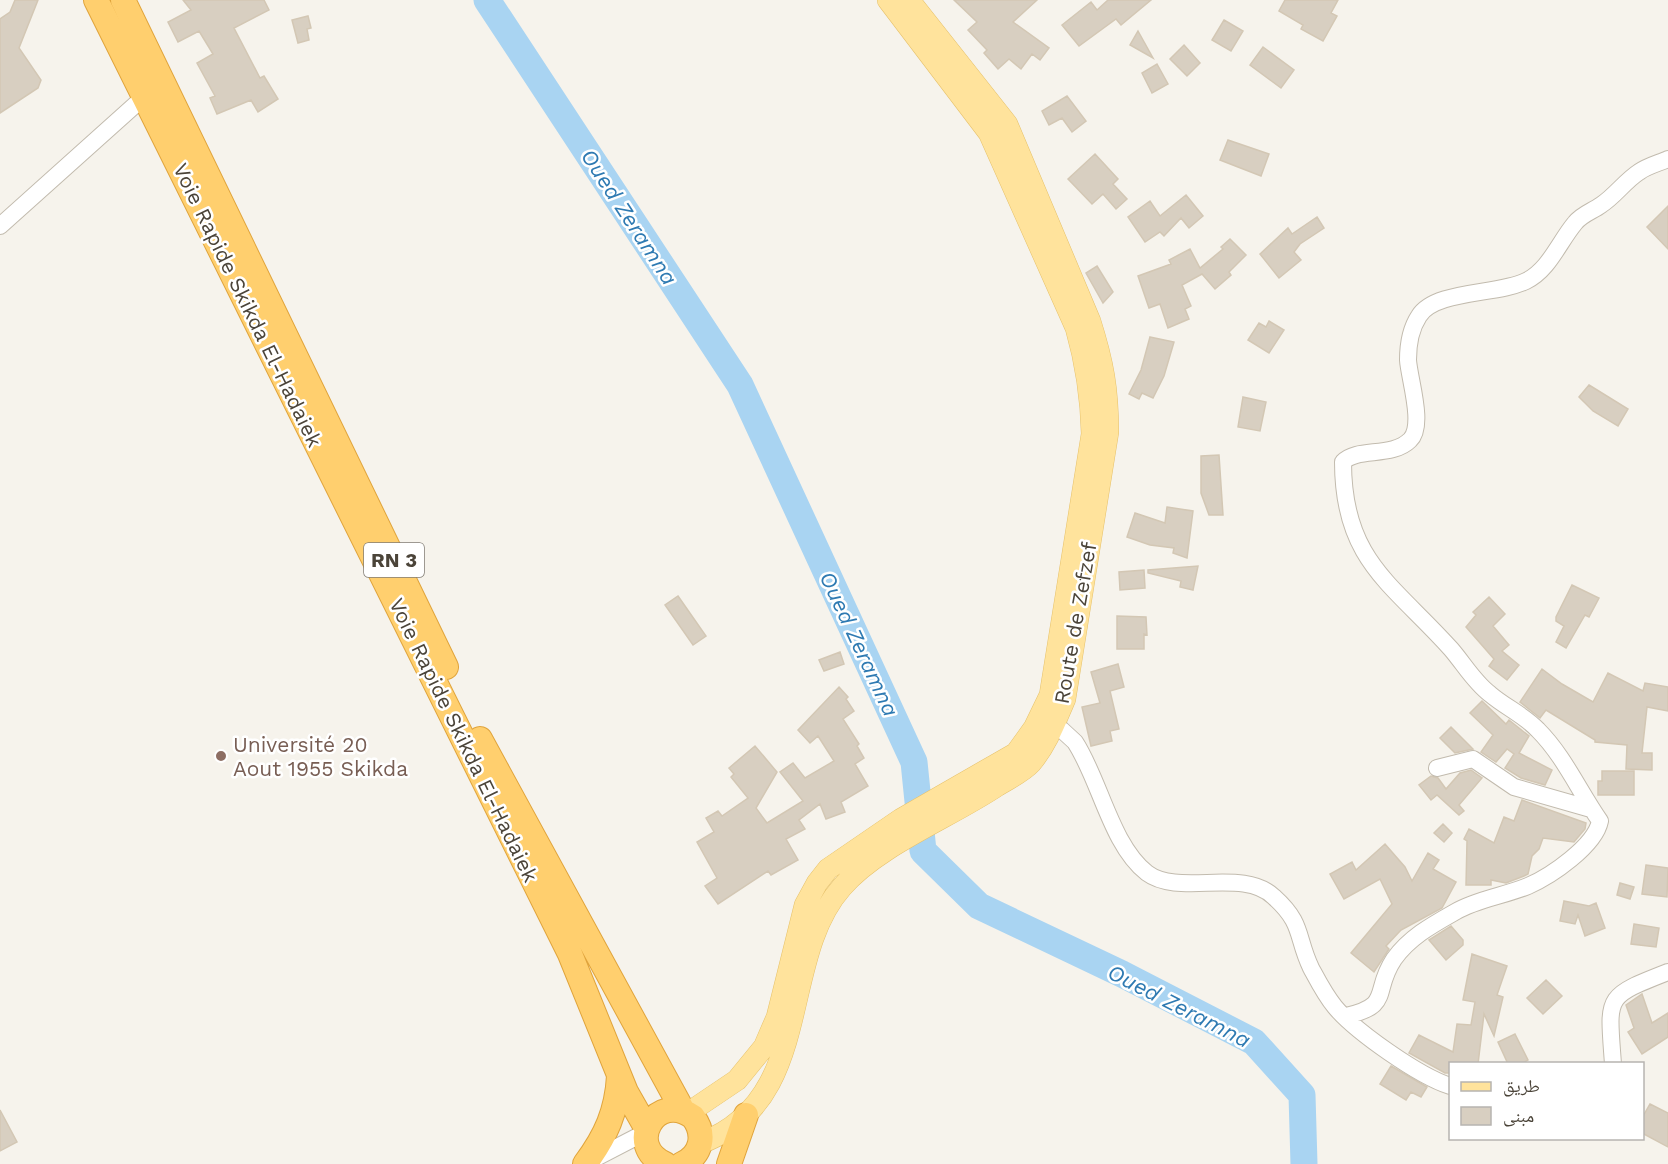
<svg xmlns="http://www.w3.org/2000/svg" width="1668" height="1164" viewBox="0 0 1668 1164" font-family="'Work Sans','Noto Naskh Arabic',sans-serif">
	<rect width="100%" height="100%" fill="#f6f3ec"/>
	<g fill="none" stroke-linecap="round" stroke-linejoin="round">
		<path stroke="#a9d4f2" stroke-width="27" d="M487 0 740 385 914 762 923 851 979 906 1122 974 1254 1042 1302 1095 1304 1164"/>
	</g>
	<path fill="#d8cfc1" stroke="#d3c7b4" stroke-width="1.5" d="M15 0H38L19 48 41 80 38 88 0 113V19L10 12Z
		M183 0H264L269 10 234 28 260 78 264 76 278 99 258 112 251 100 217 114 210 98 215 96 197 63 213 54 199 31 178 42 168 22 191 10Z
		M954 0H1037L1013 22 1049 48 1040 60 1032 54 1021 69 1009 59 998 69 984 53 987 50 968 30 977 22Z
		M1108 0H1151L1121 25 1116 19 1079 46 1062 25 1091 2 1097 10Z
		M1285 0H1338L1331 13 1337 16 1323 41 1301 29 1303 25 1279 11Z
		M308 16 311 28 307 29 309 40 298 43 292 20Z
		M1224 20 1243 31 1231 51 1212 40Z
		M1138 31 1153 58 1130 45Z
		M1184 45 1200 63 1187 76 1170 59Z
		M1263 47 1294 70 1281 88 1250 65Z
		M1157 64 1168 84 1152 93 1142 73Z
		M1067 96 1086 121 1072 132 1062 118 1049 125 1042 111Z
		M1228 140 1269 154 1261 176 1220 160Z
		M1095 154 1118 179 1113 184 1127 199 1116 209 1103 194 1092 204 1068 179Z
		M1186 195 1203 216 1189 228 1181 218 1164 236 1160 232 1145 242 1128 217 1150 201 1160 216Z
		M1668 206V249L1647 227Z
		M1317 217 1324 228 1300 244 1294 252 1301 260 1279 278 1260 254 1288 228 1292 234Z
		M1230 239 1246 255 1229 272 1231 275 1215 289 1202 274 1182 285 1191 306 1185 309 1189 319 1168 328 1160 304 1149 308 1138 276 1171 264 1169 260 1190 249 1200 268 1223 249 1221 247Z
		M1097 266 1113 292 1103 303 1086 273Z
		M1269 321 1284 330 1269 353 1248 340 1259 323 1266 327Z
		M1150 337 1174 342 1164 376 1153 398 1142 393 1139 399 1129 394 1141 370Z
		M1589 385 1628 409 1618 426 1593 411 1579 397Z
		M1243 397 1266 402 1260 431 1238 427Z
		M1219 455 1223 515H1209L1201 493V456Z
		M1167 507 1193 511 1187 558 1173 553 1174 548 1150 545 1127 537 1135 513 1165 523Z
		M1198 566 1193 590 1180 587 1181 581 1148 573V570Z
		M1144 570 1145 588 1120 590 1119 572Z
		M1572 585 1599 598 1589 617 1585 615 1566 648 1556 642 1564 626 1556 621V617Z
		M678 596 706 636 693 645 665 605Z
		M1489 597 1505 614 1493 626 1509 645 1502 651 1519 665 1507 680 1489 666 1494 659 1466 627 1476 615 1473 612Z
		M1117 616 1146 617 1147 635 1144 634V649H1117Z
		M840 652 844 664 824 671 819 660Z
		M1118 664 1124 687 1110 691 1119 729 1110 731 1112 741 1091 746 1082 707 1100 703 1091 672Z
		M1542 669 1562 684 1593 702 1608 673 1643 691 1645 683 1668 687V711L1647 707 1642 753H1652V770L1626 769 1627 745 1595 742V740L1546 710 1540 718 1520 702Z
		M839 687 848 697 846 699 854 711 843 719 859 744 857 746 864 758 855 764 868 786 841 802 845 812 826 819 820 804 799 820 805 829 786 839 798 860 771 875 768 871 718 904 705 886 717 878 697 842 714 832 706 818 718 811 722 816 748 798 731 777 734 774 729 768 755 746 777 772 756 808 767 823 803 801 780 772 793 763 805 778 834 761 818 736 810 743 798 730Z
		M1482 701 1506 724 1509 720 1529 736 1519 753 1552 770 1545 785 1521 778 1505 768 1514 754 1507 749 1496 762 1481 752 1493 735 1470 713Z
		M1451 727 1473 749 1455 753 1440 738Z
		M1471 770 1482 778 1459 805 1464 811 1459 815 1437 795 1431 800 1419 785 1431 776 1438 778 1446 789 1460 773Z
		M1602 771H1634V795H1598V781H1602Z
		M1522 800 1586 823 1585 829 1574 842 1543 838 1539 849 1532 856 1528 874 1524 876 1506 883 1491 880V885H1466L1467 841 1464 839 1469 829 1494 843 1504 817 1514 821Z
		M1443 824 1452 833 1444 842 1434 833Z
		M1385 844 1405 867 1412 881 1428 853 1439 860 1433 869 1456 882 1442 908 1401 930 1386 946 1389 949 1374 972 1351 953 1392 904 1380 879 1344 899 1330 874 1352 862 1356 870Z
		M1646 865 1668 868 1667 897 1642 894Z
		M1620 883 1634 887 1630 899 1617 895Z
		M1564 901 1589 906 1596 903 1605 928 1585 936 1578 915 1575 924 1560 921Z
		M1634 924 1659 928 1656 947 1631 944Z
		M1451 926 1463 940V945L1446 960 1429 940Z
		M1472 954 1507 966 1497 995 1503 997 1494 1036 1484 1014 1478 1064H1450V1073H1445L1409 1053 1419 1035 1453 1052 1457 1024 1471 1025 1475 1002 1463 1000Z
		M1546 980 1562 996 1543 1014 1527 998Z
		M1642 994 1652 1023 1668 1013V1037L1642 1054 1628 1032 1634 1028 1626 1005Z
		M1515 1034 1528 1060 1521 1064H1508L1498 1042Z
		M1391 1066 1427 1087 1421 1097 1411 1092 1406 1100 1380 1084Z
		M1650 1104 1668 1113V1147L1642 1133V1118Z
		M0 1110 17 1142 0 1151Z"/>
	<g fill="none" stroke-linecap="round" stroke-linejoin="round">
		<g stroke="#c2bbae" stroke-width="18">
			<path id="minor" d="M0 226 145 96
				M1045 721 1062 730 1075 742C1100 780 1111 845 1147 873 1179 897 1243 867 1274 897 1304 924 1296 937 1311 968 1318 981 1325 995 1335 1007 1356 1032 1419 1076 1450 1086
				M1437 768 1473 759 1514 787 1591 809
				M1346 1016C1393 1005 1372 992 1394 959 1410 937 1432 925 1455 912 1477 899 1504 896 1528 886 1551 876 1595 846 1600 821 1579 791 1564 756 1538 730 1524 715 1505 707 1490 694 1474 682 1464 664 1451 649 1393 584 1343 561 1343 462 1357 447 1392 458 1410 440 1425 426 1409 378 1408 360 1408 345 1411 328 1419 316 1435 290 1498 295 1526 281 1549 270 1559 242 1575 223 1582 214 1593 211 1601 205 1615 196 1625 181 1639 172 1647 166 1659 163 1668 159
				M1613 1064C1608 995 1604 997 1668 972
				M588 1162 646 1132"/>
		</g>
		<g stroke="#e6c16a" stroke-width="22">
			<path id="major" d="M688 1113 737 1080 764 1047 777 1017 805 905 817 883 828 869 901 819 1016 753 1034 728 1050 695 1092 434C1091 397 1086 363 1076 328L989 133 888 0
				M701 1143C816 1100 777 960 842 887 877 846 951 817 997 786 1008 779 1023 772 1031 763 1047 744 1055 722 1065 699L1108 432C1108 389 1103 362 1090 321L1007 124 909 0"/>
		</g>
		<g stroke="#e0a43c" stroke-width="26">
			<path id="highway" d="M96 0 570 954 626 1092 647 1129
				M123 0 446 667
				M480 739 683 1111
				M585 1164C606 1136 617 1111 619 1076
				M665 1164C624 1146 656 1090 693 1117 706 1134 702 1155 682 1164
				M729 1164 746 1115"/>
		</g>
		<use href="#minor" stroke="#fff" stroke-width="16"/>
		<use href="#major" stroke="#ffe39c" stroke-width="21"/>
		<use href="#highway" stroke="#ffcf6e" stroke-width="24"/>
	</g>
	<circle fill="#8d6e63" stroke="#fff" stroke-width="2" cx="221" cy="756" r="6"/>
	<g text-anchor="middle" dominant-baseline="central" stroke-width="5" stroke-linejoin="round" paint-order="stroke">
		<rect fill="#fff" stroke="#817c74" stroke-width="1.5" x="364" y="543" width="60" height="34" rx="4.5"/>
		<g font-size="20" font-weight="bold" fill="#4b4439">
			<text x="394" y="560">RN 3</text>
		</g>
		<g font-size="21" fill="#4b4439" stroke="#fff">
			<text transform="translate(248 305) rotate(64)">Voie Rapide Skikda El-Hadaiek</text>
			<text transform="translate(1075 623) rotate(-80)">Route de Zefzef</text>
			<text transform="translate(464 740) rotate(64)">Voie Rapide Skikda El-Hadaiek</text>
		</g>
		<g font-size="21" fill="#785e54" stroke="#fff" text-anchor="start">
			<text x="233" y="744">Université 20<tspan x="233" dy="24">Aout 1955 Skikda</tspan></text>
		</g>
		<g font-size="22" font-style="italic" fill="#2e7ab2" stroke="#fff">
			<text transform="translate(629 217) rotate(57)">Oued Zeramna</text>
			<text transform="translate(859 644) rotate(65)">Oued Zeramna</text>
			<text transform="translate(1179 1006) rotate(27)">Oued Zeramna</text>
		</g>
	</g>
	<rect x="1449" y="1062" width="195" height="78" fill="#ffffff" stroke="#b7b4b0" stroke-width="1.5"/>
	<rect x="1461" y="1082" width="30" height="9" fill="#ffe39c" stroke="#b7b4b0" stroke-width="1.5"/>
	<text x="1503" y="1092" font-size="18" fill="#4b4439">طريق</text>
	<rect x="1461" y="1107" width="30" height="18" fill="#d8cfc1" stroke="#b7b4b0" stroke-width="1.5"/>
	<text x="1503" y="1122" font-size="18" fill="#4b4439">مبنى</text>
</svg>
